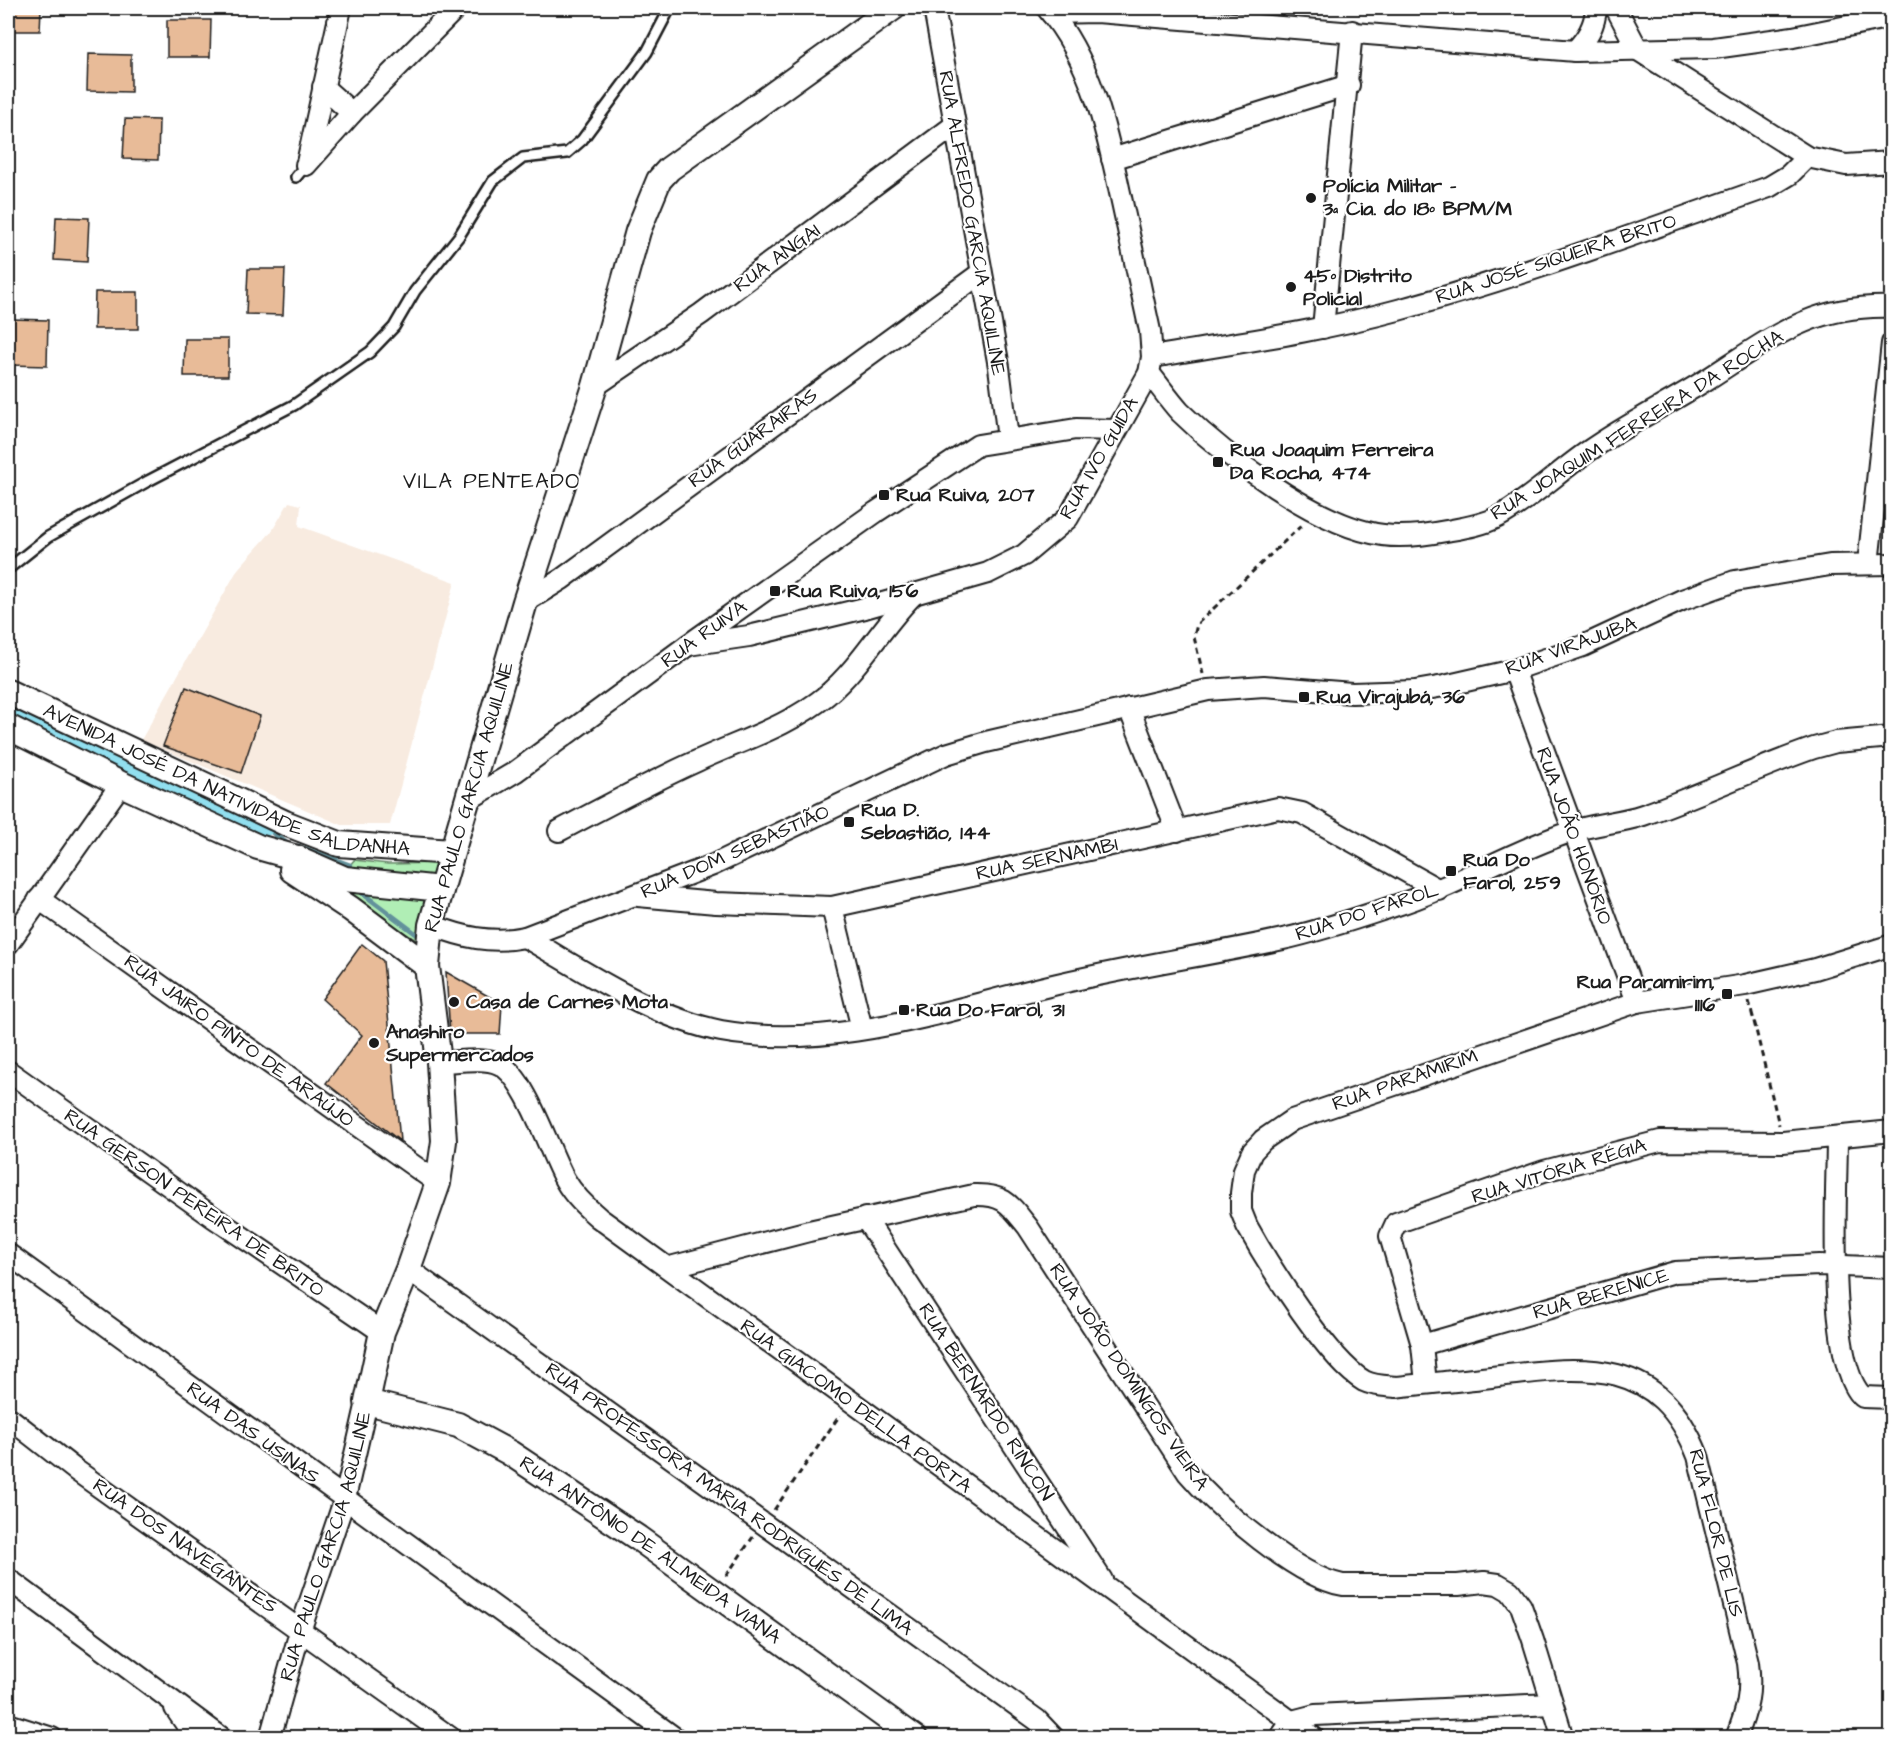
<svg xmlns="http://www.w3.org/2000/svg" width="1899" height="1745" viewBox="0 0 1899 1745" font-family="'Architects Daughter',sans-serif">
	<rect width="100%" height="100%" fill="#fff"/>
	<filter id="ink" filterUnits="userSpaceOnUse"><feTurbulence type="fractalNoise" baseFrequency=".0167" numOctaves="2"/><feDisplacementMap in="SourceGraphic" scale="12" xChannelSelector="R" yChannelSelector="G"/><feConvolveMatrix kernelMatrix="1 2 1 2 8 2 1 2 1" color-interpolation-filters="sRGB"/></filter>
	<g filter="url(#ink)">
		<path fill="#f8ebe0" d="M289 502 301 505 299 526 455 582 390 825H342L141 740 238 569 272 531Z"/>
		<path fill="#b0eeb5" stroke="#668568" stroke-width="1.5" d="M354 860 388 864 442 863 424 945 338 891 352 880 350 865Z"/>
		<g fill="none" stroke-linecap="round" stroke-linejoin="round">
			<path stroke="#62919b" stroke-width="5" d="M265 827 289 845
				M298 846 350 865
				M358 890 419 936"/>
			<path stroke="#91dfef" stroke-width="18" d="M8 712 265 827"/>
		</g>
		<path fill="#e8bb98" stroke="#1c1c1c" stroke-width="1.5" d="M8 8H41L40 31H8Z
			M167 20H211L210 57H167Z
			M88 54 131 55V92L87 91Z
			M125 119 159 120 158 160 123 159Z
			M56 217 89 218 87 262 54 260Z
			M248 269H285L283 315 246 314Z
			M95 292H138V329H94Z
			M11 319 48 320 47 366 10 365Z
			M185 339H228V376H184Z
			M186 687 260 716 241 773 163 746Z
			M362 944 383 961 400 1141 326 1083 362 1035 322 999Z
			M446 972 502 1004 500 1034H450Z"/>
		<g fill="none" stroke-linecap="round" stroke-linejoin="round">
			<g stroke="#1c1c1c" stroke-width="14">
				<path id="service" d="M296 177 306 165
					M8 569 48 537 148 481 294 405 370 352 394 327 415 291 459 236 493 181 523 158 567 153 582 140 647 52 670 8"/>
			</g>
			<g stroke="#1c1c1c" stroke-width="24">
				<g id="minor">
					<path d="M934 8 999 367 1008 439"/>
					<path d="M1616 8 1638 50 1807 157 1846 165 1892 162"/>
					<path d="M1051 13 1097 12 1575 51 1714 48 1793 37 1892 17"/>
					<path d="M1575 51C1587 38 1595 26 1596 8"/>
					<path d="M323 87 352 113"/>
					<path d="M1112 159 1349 85"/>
					<path d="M307 163 341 8"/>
					<path d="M306 165 352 113 456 8"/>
					<path d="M1323 328 1352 31"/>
					<path d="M1152 357C1234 343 1317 332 1398 310 1524 276 1646 230 1769 187L1789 175 1807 157"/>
					<path d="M1149 373C1159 385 1169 400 1180 412 1226 457 1319 527 1383 535 1404 538 1425 535 1446 531 1463 528 1483 525 1498 517 1531 499 1559 471 1590 450 1627 424 1668 404 1706 380 1770 339 1811 304 1892 307"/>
					<path d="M595 386 701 314 955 125"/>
					<path d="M1868 564 1892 343"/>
					<path d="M525 602 562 579 981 273"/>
					<path d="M688 645 749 636 865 608 988 573 1024 555 1068 518 1149 373 1152 357 1150 331C1141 288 1131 245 1122 202 1107 133 1093 62 1047 8"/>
					<path d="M1514 670 1637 1002"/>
					<path d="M1129 708 1177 831"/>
					<path d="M466 801 515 772 688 645 876 512 978 445 1076 429 1116 430"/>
					<path d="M559 831C605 807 650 782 697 761 742 740 788 727 827 695 861 666 882 626 913 595"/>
					<path d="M638 896 716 903 832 907 1278 808 1302 813 1439 890"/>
					<path d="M39 899 438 1183"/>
					<path d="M832 907 862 1029"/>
					<path d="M431 925C463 937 490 944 525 937L713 865 946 754 986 742 1208 690 1264 686 1352 693 1415 691 1444 686 1514 670 1583 646 1682 600 1735 581 1830 565 1892 564"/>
					<path d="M525 937C586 972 651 1017 721 1031 831 1051 943 1011 1049 986 1126 967 1205 956 1283 939 1320 931 1358 918 1394 906 1455 887 1509 852 1570 832 1593 824 1619 823 1643 815 1701 795 1756 768 1814 748L1836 742 1892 737"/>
					<path d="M8 944 121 784"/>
					<path d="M439 1062C457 1062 483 1057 499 1064 526 1076 550 1154 565 1180 574 1196 586 1207 599 1218L1314 1738"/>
					<path d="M8 1071 213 1217 382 1332"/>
					<path d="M1837 1138C1837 1192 1826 1363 1863 1397L1892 1398"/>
					<path d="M865 1218 1102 1580"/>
					<path d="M8 1254 675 1738"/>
					<path d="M670 1267 809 1231 974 1195C1005 1194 1010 1205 1028 1227L1188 1473C1219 1509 1297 1577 1343 1585H1458L1484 1582 1498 1584 1510 1591 1521 1606 1533 1640 1563 1738"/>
					<path d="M408 1269 1037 1720 1054 1738"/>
					<path d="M1422 1345 1675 1272 1819 1265 1892 1268"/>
					<path d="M1426 1383 1422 1345 1390 1236 1396 1223 1544 1171 1660 1141 1783 1142 1892 1131"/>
					<path d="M8 1417 77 1471 451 1738"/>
					<path d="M8 1579 222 1738"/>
					<path d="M175 1708 188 1727 190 1738"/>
					<path d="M8 1724 52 1738"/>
					<path id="s1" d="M270 1738 301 1628 345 1498 367 1402"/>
					<path d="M1280 1738 1292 1721 1315 1715 1552 1704"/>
					<path d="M1736 1738C1747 1711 1752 1692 1748 1663L1698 1456C1658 1354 1583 1366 1491 1377 1460 1381 1428 1383 1396 1387 1385 1386 1374 1386 1364 1381 1329 1361 1268 1264 1247 1226L1241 1211V1193L1244 1170 1252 1152 1263 1140 1292 1120 1637 1002 1745 985 1815 969 1892 945"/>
				</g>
			</g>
			<g stroke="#1c1c1c" stroke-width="28">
				<g id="tertiary">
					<path id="s2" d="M893 8 669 169 659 180 638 231 595 386 525 602 431 925 427 966 439 1062 444 1141 438 1183 408 1269 382 1332 367 1402 458 1425 510 1453 638 1538 915 1738"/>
					<path id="s3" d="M8 692 285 823 339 844 451 852"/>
					<path d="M8 727 121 784 258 847 297 858 345 879 441 889"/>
					<path d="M292 870 351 909 427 966"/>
				</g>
			</g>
			<path stroke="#1c1c1c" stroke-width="3" stroke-dasharray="6 4.5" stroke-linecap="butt" d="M1203 674 1194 637 1197 624 1303 524
				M1749 1001 1779 1125
				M1749 1002 1756 1028
				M774 1510 840 1415
				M726 1576 753 1537"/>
			<use href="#service" stroke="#fff" stroke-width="9"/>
			<use href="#minor" stroke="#fff" stroke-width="20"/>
			<use href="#tertiary" stroke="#fff" stroke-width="24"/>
		</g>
	</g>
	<g fill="#1c1c1c" stroke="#fff" stroke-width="2">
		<circle cx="1311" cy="198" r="6"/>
		<circle cx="1291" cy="287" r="6"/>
		<rect x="1212" y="456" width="12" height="12" rx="3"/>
		<rect x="878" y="489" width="12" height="12" rx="3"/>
		<rect x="769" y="585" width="12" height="12" rx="3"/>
		<rect x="1298" y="691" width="12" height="12" rx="3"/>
		<rect x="843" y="816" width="12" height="12" rx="3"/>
		<rect x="1445" y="865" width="12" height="12" rx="3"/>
		<rect x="1721" y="988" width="12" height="12" rx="3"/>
		<circle cx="454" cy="1002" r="6"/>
		<rect x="898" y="1004" width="12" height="12" rx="3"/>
		<circle cx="374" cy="1043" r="6"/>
	</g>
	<g text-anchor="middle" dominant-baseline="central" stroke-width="4.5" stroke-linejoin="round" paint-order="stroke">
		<g font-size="20" font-weight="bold" fill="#1c1c1c" stroke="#fff" text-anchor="start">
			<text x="1323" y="186">Polícia Militar -<tspan x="1323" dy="23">3ª Cia. do 18º BPM/M</tspan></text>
			<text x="1303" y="276">45º Distrito<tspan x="1303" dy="23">Policial</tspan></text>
			<text x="1230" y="450">Rua Joaquim Ferreira<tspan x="1230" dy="23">Da Rocha, 474</tspan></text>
			<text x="896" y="495">Rua Ruiva, 207</text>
			<text x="787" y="591">Rua Ruiva, 156</text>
			<text x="1316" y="697">Rua Virajubá, 36</text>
			<text x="861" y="810">Rua D.<tspan x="861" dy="23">Sebastião, 144</tspan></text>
			<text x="1463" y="860">Rua Do<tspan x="1463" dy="23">Farol, 259</tspan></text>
			<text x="1715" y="982" text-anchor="end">Rua Paramirim,<tspan x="1715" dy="23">1116</tspan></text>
			<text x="466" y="1002">Casa de Carnes Mota</text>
			<text x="916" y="1010">Rua Do Farol, 31</text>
			<text x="386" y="1032">Anashiro<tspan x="386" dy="23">Supermercados</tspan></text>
		</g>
		<g font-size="20" fill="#1c1c1c" stroke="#fff">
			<text transform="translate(972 223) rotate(80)">RUA ALFREDO GARCIA AQUILINE</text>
			<text transform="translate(777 258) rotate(-36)">RUA ANGAI</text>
			<text transform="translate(1556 259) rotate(-18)">RUA JOSÉ SIQUEIRA BRITO</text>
			<text transform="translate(1637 425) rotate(-32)">RUA JOAQUIM FERREIRA DA ROCHA</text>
			<text transform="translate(753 438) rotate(-36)">RUA GUARAIRAS</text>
			<text transform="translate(1099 458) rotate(-60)">RUA IVO GUIDA</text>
			<text transform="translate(704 634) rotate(-36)">RUA RUIVA</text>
			<text transform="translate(1571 646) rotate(-20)">RUA VIRAJUBA</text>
			<text stroke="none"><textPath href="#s3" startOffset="238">AVENIDA JOSÉ DA NATIVIDADE SALDANHA</textPath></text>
			<text transform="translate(469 797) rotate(-74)">RUA PAULO GARCIA AQUILINE</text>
			<text transform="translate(1574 836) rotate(70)">RUA JOÃO HONÓRIO</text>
			<text transform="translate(735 852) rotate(-24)">RUA DOM SEBASTIÃO</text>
			<text transform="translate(1047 859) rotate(-12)">RUA SERNAMBI</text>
			<text transform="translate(1367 912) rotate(-18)">RUA DO FAROL</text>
			<text transform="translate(239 1041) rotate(36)">RUA JAIRO PINTO DE ARAÚJO</text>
			<text transform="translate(1405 1080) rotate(-19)">RUA PARAMIRIM</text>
			<text transform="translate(1559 1171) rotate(-17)">RUA VITÓRIA RÉGIA</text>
			<text transform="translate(194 1203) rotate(35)">RUA GERSON PEREIRA DE BRITO</text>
			<text transform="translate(1601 1294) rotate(-16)">RUA BERENICE</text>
			<text transform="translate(1129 1377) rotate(56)">RUA JOÃO DOMINGOS VIEIRA</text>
			<text transform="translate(986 1402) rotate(57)">RUA BERNARDO RINCON</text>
			<text transform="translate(856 1406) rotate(36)">RUA GIACOMO DELLA PORTA</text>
			<text transform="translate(253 1433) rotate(36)">RUA DAS USINAS</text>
			<text transform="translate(729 1499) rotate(36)">RUA PROFESSORA MARIA RODRIGUES DE LIMA</text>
			<text transform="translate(1716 1533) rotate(76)">RUA FLOR DE LIS</text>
			<text transform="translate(185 1546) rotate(35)">RUA DOS NAVEGANTES</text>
			<text stroke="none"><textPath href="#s1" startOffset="200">RUA PAULO GARCIA AQUILINE</textPath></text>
			<text stroke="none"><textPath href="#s2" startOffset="1884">RUA ANTÔNIO DE ALMEIDA VIANA</textPath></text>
		</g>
		<g font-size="21" letter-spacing="1.5" fill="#1c1c1c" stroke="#fff">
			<text x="492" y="481">VILA PENTEADO</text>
		</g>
	</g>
	<rect width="1899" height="1745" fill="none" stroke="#fff" stroke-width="30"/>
	<rect x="15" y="15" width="1869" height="1715" fill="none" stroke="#1c1c1c" stroke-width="2" filter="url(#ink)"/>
</svg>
